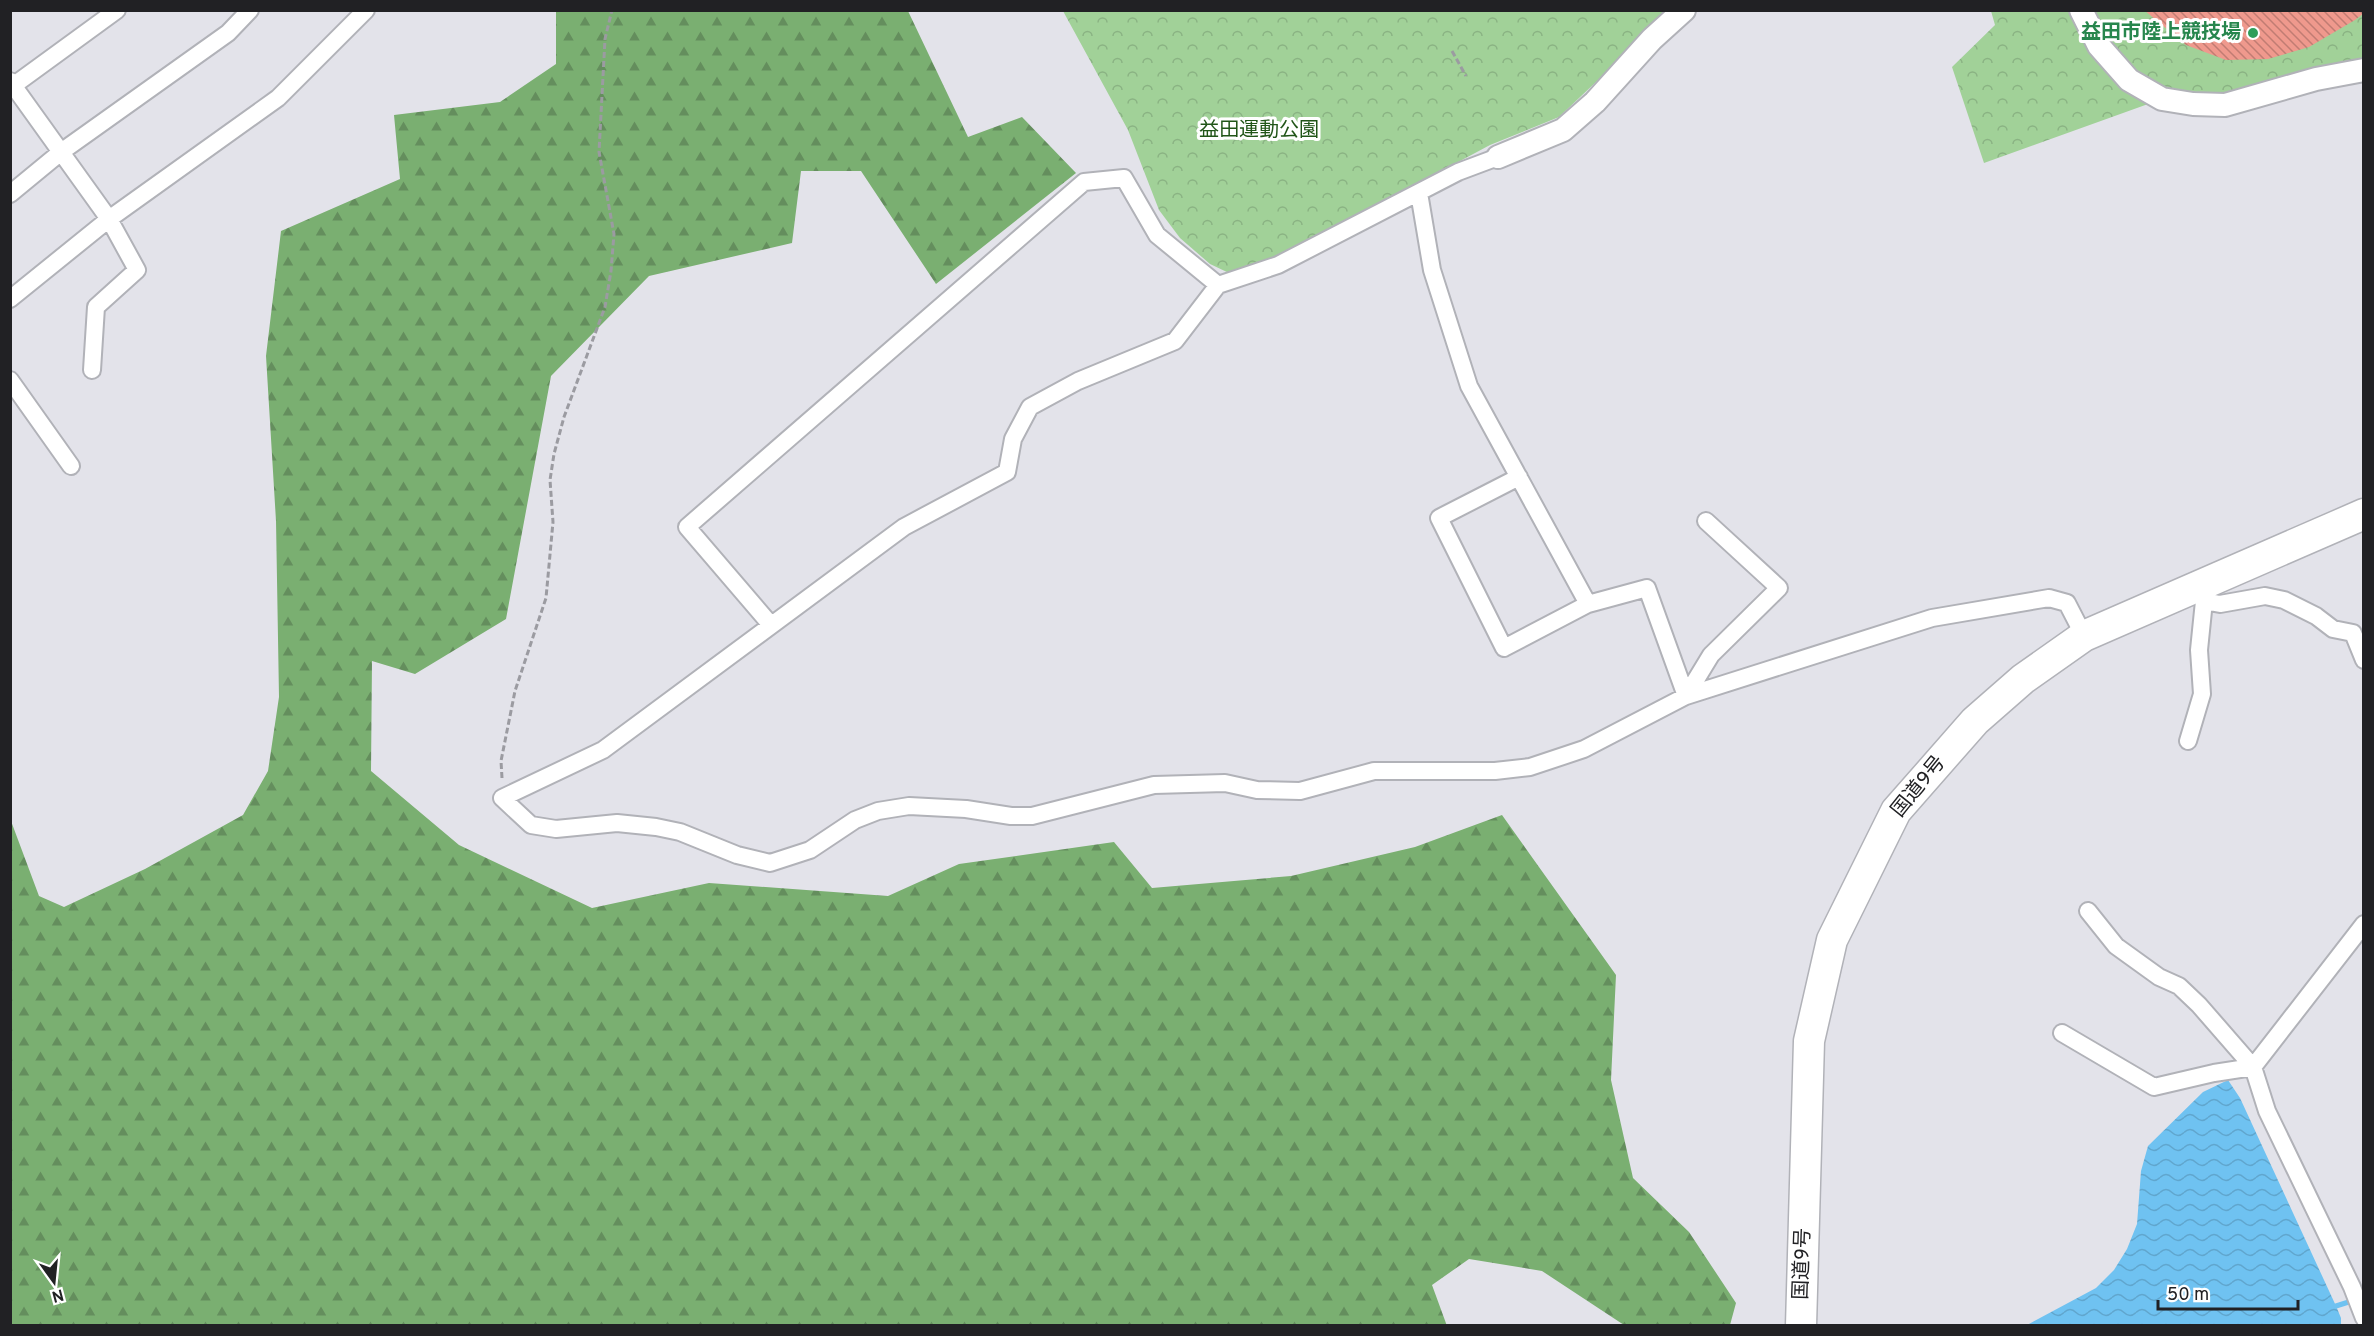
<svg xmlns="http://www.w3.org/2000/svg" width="2374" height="1336" viewBox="0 0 2374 1336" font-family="Overpass,'Noto Sans JP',sans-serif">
	<defs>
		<pattern id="forest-firs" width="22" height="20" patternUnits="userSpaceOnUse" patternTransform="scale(1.5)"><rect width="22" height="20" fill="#7aaf71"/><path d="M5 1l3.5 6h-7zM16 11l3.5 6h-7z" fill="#648e5d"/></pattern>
		<pattern id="park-crowns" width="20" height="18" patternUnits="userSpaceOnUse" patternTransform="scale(1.5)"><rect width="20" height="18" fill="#a1d198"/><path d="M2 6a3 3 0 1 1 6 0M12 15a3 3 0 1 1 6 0" fill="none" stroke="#8ab383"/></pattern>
		<pattern id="water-waves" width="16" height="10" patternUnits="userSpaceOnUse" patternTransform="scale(1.5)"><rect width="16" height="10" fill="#6fc2f1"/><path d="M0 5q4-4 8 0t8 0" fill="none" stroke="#60a6ce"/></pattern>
		<pattern id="building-back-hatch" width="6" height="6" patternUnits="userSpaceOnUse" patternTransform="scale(1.5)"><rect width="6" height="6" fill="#ef998d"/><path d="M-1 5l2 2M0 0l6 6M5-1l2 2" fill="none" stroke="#c17c73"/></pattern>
	</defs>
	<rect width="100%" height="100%" fill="#e3e3ea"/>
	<path fill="url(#forest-firs)" d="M556 11H908L968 137 1022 117 1076 173 936 284 861 171H801L792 243 649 276 551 376 506 619 415 674 372 661 371 771 459 845 592 908 709 883 888 896 959 864 1114 842 1152 888 1291 876 1415 847 1502 815 1616 975 1611 1080 1633 1178 1689 1232 1736 1303 1730 1325H1624L1542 1271 1469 1259 1432 1285 1447 1326 11 1325V821L39 896 64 907 145 869 243 815 268 771 279 697 276 521 266 356 281 231 400 179 394 115 500 102 556 64Z"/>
	<path fill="url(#park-crowns)" d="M1063 11H1671L1559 117 1490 145 1275 260 1229 273 1210 264 1180 238 1159 210 1128 130Z
		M1991 11H2363V65L2225 105 2162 99 1984 163 1952 67 1995 25Z"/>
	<path fill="url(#water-waves)" d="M2228 1080 2240 1098 2336 1306 2341 1318V1325H2027L2096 1288 2114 1270 2127 1249 2137 1224 2141 1171 2148 1146 2203 1092Z"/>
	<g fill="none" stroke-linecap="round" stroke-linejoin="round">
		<path stroke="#6fc2f1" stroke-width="5" d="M2336 1306 2355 1300"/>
	</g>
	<path fill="url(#building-back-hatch)" d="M2144 10H2364V13L2355 20 2309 47 2268 59 2226 60 2186 45Z"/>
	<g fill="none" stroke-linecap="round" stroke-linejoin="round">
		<g stroke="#b1b2b8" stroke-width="20">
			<path id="street" d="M10 81 109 219 137 270 96 307 92 370
				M10 88 117 10
				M1498 157 1458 172 1278 265 1218 285 1175 341 1078 381 1030 407 1013 439 1007 472 904 527 603 750 502 798 531 825 556 829 617 823 656 827 680 832 737 855 770 863 810 850 855 820 878 811 909 806 966 809 1011 816H1032L1154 785 1225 783 1257 790 1300 791 1374 771H1495L1530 767 1584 749 1686 696 1932 618 2049 598 2067 603 2084 636
				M1419 193 1432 270 1469 386 1588 604 1647 588 1686 696
				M10 194 61 152 228 33 250 10
				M10 299 109 219 278 98 366 10
				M10 380 71 466
				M1519 477 1439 518 1504 648 1588 604
				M2194 587 2204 601 2220 604 2265 596 2284 600 2316 616 2333 629 2353 633 2364 660
				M771 625 687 527 1084 182 1124 178 1157 235 1218 285
				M1686 696 1711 655 1779 588 1706 521
				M2188 741 2202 694 2199 650 2204 601
				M2088 911 2116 946 2159 977 2179 986 2199 1005 2253 1067
				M2364 924 2253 1067 2267 1111 2352 1287 2364 1318
				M2062 1033 2154 1087 2214 1073 2253 1067"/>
		</g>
		<g stroke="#b1b2b8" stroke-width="26">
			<path id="secondary" d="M2081 10 2099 46 2129 80 2162 99 2193 104 2225 105 2316 79 2364 70
				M1498 157 1563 130 1595 102 1652 39 1684 10"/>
		</g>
		<g stroke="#b1b2b8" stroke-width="33">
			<path id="highway" d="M1801 1326 1809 1041 1832 940 1896 811 1975 721 2023 679 2084 636 2364 514"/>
		</g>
		<path stroke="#9b9ba1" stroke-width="3" stroke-dasharray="6 3" stroke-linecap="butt" d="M1452 51 1466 76
			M502 778 501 761 515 691 546 598 553 522 550 480 554 454 564 417 605 307 611 271 614 234 599 152 605 39 612 10"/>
		<use href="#street" stroke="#fff" stroke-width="16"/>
		<use href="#secondary" stroke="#fff" stroke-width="22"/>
		<use href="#highway" stroke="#fff" stroke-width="30"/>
	</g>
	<circle fill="#2e9e5b" stroke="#fff" stroke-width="2" cx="2253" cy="33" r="6"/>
	<g text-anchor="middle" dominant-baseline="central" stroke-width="6" stroke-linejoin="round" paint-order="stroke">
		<g font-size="20" font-weight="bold" fill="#27864d" stroke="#fff" text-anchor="end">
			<text x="2241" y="33">益田市陸上競技場</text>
		</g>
		<g font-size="20" fill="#215518" stroke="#fff">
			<text x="1259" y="131">益田運動公園</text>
		</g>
		<g font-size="20" fill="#212124" stroke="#fff">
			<text transform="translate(1919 787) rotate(-51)">国道9号</text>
			<text transform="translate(1803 1264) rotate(-88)">国道9号</text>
		</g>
	</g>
	<rect width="2374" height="1336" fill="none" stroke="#212124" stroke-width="24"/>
	<g transform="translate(54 1282) rotate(165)" stroke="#ffffff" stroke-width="4.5" paint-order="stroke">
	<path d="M0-4.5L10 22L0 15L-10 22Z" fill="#212124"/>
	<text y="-9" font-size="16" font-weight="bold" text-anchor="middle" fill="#212124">N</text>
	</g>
	<path d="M2158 1300v9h140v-9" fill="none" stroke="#212124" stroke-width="3"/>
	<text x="2167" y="1300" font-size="18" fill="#212124" stroke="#ffffff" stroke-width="4.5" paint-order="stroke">50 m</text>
</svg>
